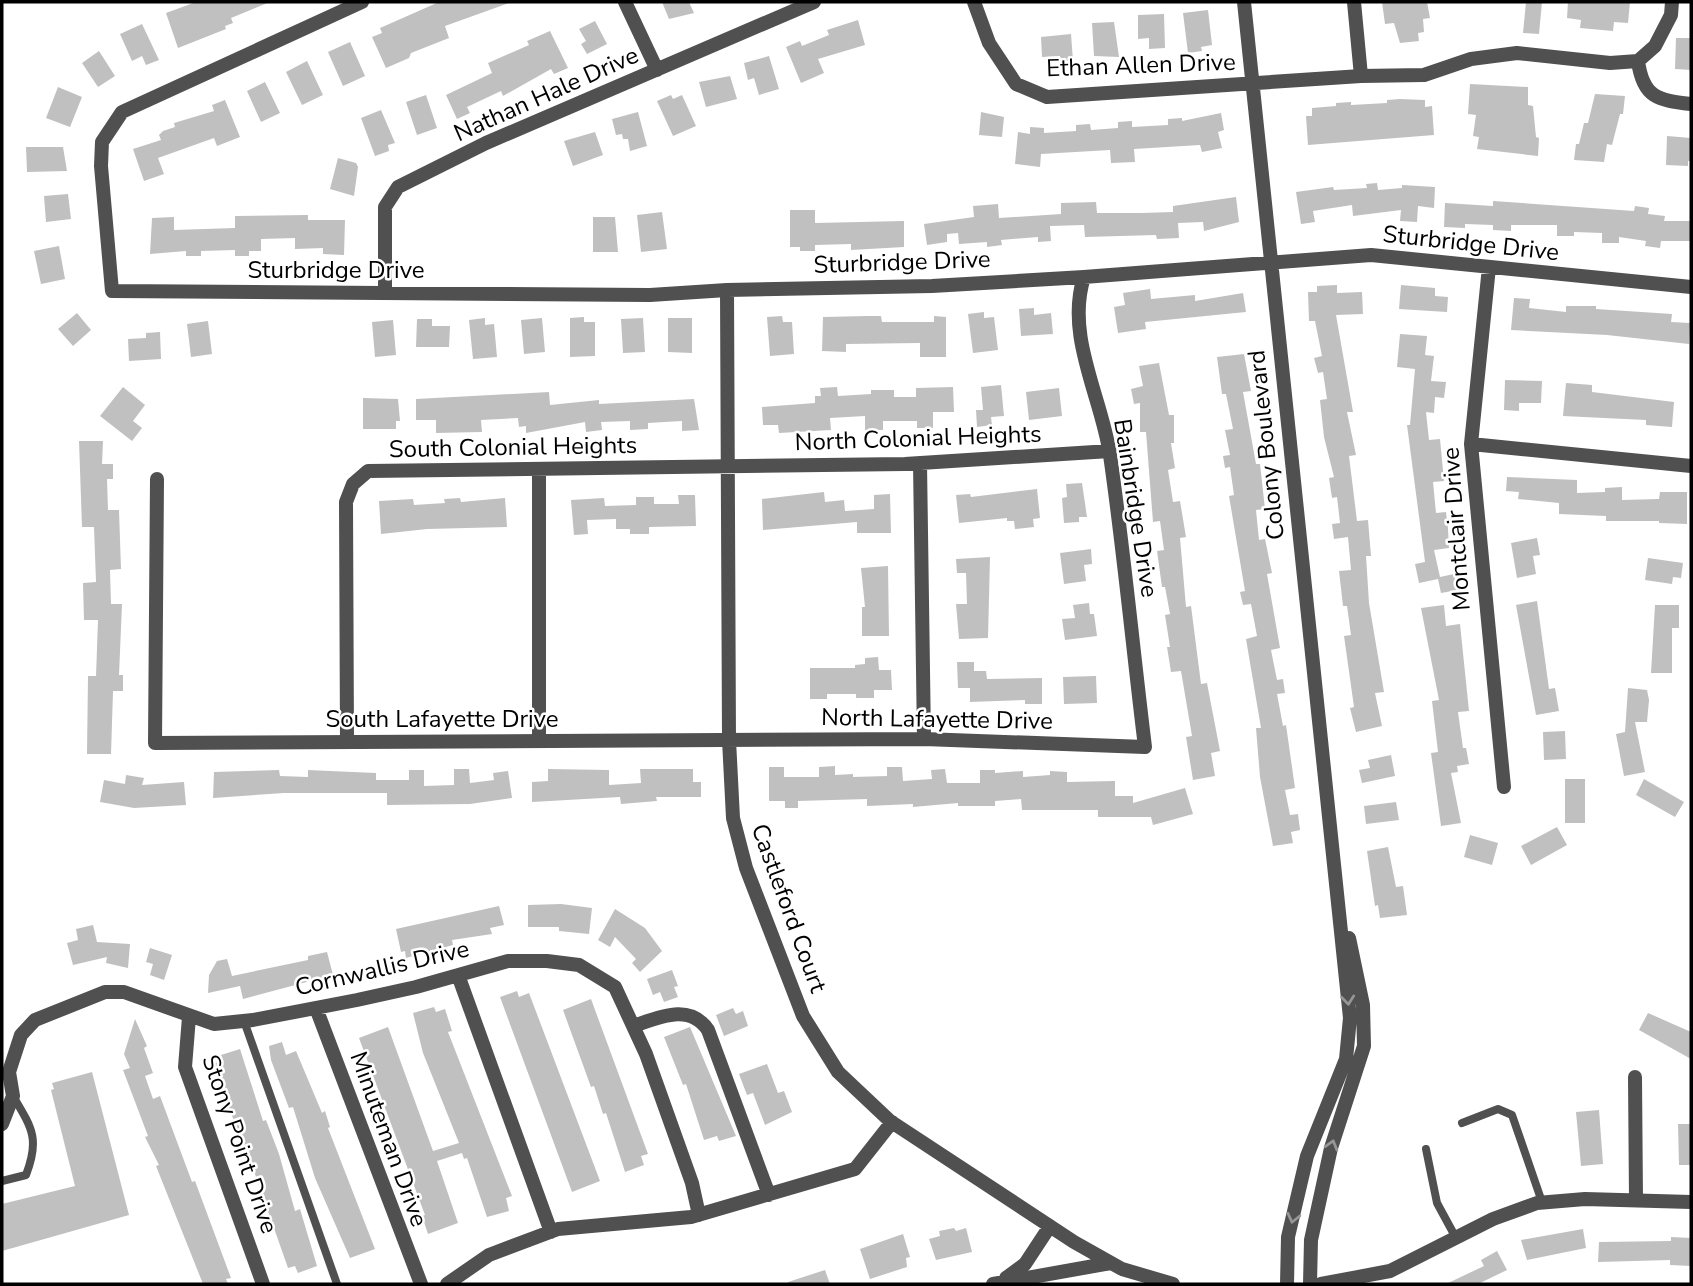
<svg xmlns="http://www.w3.org/2000/svg" width="1693" height="1286" viewBox="0 0 1693 1286" font-family="'Nunito Sans',sans-serif">
	<rect width="100%" height="100%" fill="#fff"/>
	<path fill="#c0c0c0" d="M196 2H270L231 18 233 23 225 26 226 29 178 48 166 13Z
		M439 2 509 3 445 26 449 38 411 53 409 58 386 68 372 37 382 33 380 28Z
		M662 2H689L694 13 669 19Z
		M1382 2H1427L1430 18 1423 19 1424 32 1418 33 1419 41 1400 43 1394 23 1385 24Z
		M1526 2H1542L1539 34 1523 33Z
		M1568 2H1630L1628 23 1614 22 1613 31 1580 28 1581 20 1567 18Z
		M1208 10 1212 45 1201 47 1202 51 1188 53 1183 13Z
		M1164 14 1165 48 1149 49V38L1138 39V15Z
		M858 20 865 45 818 59 824 73 801 83 786 47 800 41 802 46 829 35 827 30Z
		M595 21 607 44 587 54 581 44 586 41 579 29Z
		M1114 22 1119 57 1094 56 1092 23Z
		M142 24 159 60 146 65 142 56 132 61 120 34Z
		M550 31 568 68 554 74 551 69 503 96 501 91 467 107 470 113 457 119 446 95 492 73 488 63 529 45 527 41Z
		M1071 34 1073 61 1060 62V56L1042 57 1041 37Z
		M1676 38H1691V70L1675 69Z
		M350 42 365 76 343 86 328 52Z
		M99 51 115 76 98 87 82 63Z
		M769 56 779 89 759 95 754 78 748 80 744 63Z
		M307 61 323 95 302 105 286 72Z
		M730 76 737 99 706 107 699 82Z
		M265 82 280 113 261 122 247 91Z
		M1470 84 1528 87V105L1533 106 1536 137 1539 138 1538 156 1477 149 1479 137 1473 136 1476 115 1468 114Z
		M58 87 82 97 70 127 46 118Z
		M1595 94 1625 96 1623 114H1620L1612 145 1607 144 1604 162 1574 160 1576 144H1579L1584 123H1588Z
		M426 95 437 128 417 135 406 102Z
		M671 95 673 99 682 95 696 126 673 136 657 101Z
		M1400 99 1425 100V107L1432 106 1434 135 1308 145 1306 116H1312V108L1336 106V103L1351 102V105L1387 103V100Z
		M225 100 240 137 217 146 214 138 158 158 164 174 144 181 133 149 161 140 159 135 163 131 175 127 174 123 214 111 212 105Z
		M381 110 395 143 388 145 389 151 375 156 361 118Z
		M638 112 647 146 630 151 628 139H623L622 134 616 135 612 119Z
		M981 112 1004 117 1002 137 979 135Z
		M1221 113 1224 130 1218 132 1222 148 1202 152 1200 145 1134 149 1135 162 1111 163 1110 150 1041 154 1040 167 1015 164 1018 132 1030 134V127L1044 128V133L1076 131V125L1090 124 1091 130 1118 128V122L1132 121V127L1168 125V119L1182 118V121Z
		M595 132 603 155 573 166 564 141Z
		M1667 136 1691 138V161H1688V166L1666 165Z
		M26 147H63L67 171 27 172Z
		M338 158 356 163 358 167 354 196 330 189Z
		M1377 183 1378 190 1402 188V185L1435 187 1434 208 1418 206 1417 222 1400 221 1401 210 1353 216 1352 205 1313 211 1315 222 1301 224 1296 192 1333 187 1334 190 1367 188 1366 184Z
		M68 194 71 219 46 222 44 196Z
		M1236 197 1239 222 1204 231 1203 222 1178 223 1179 238 1157 239 1156 235 1085 237 1084 225 1050 226 1051 241 1038 242V237L1001 240 1002 245 987 247V242L959 244 958 233 947 234V242L927 245 924 224 974 217 973 206 998 204 999 218 1061 214V203L1096 202 1097 213H1141L1173 212V206Z
		M1493 201 1634 211 1635 206 1649 208 1648 214 1665 216 1664 221H1691V241H1661L1660 248 1645 246 1646 241 1619 237V243H1602V233L1574 232V236H1557V225H1511V231L1493 230V225L1465 224V228L1444 227 1445 203 1493 206Z
		M790 210H815V223L904 221V247L851 250V244L815 245V251H800V247H790Z
		M662 212 667 249 641 252 637 215Z
		M308 215V220H345L344 255 323 254V248L295 249V238L261 239V251H249V256H235V250L201 251V256H186V251L150 254 152 218 174 217V230L235 228V216Z
		M593 217H615L618 252H593Z
		M59 246 65 279 41 284 34 251Z
		M1337 285V293L1362 292 1363 314 1336 315 1353 412H1347L1356 455 1349 456 1357 521 1368 520 1371 556H1366L1369 603 1384 692 1375 693 1382 726 1356 732 1350 708 1354 707 1344 636 1351 635 1347 606H1343L1339 571 1351 570 1348 537 1334 539 1332 524 1340 523 1337 497 1332 498 1329 478 1334 477 1324 437 1320 400 1327 399 1323 372 1318 373 1314 358 1322 356 1315 321H1309L1308 292H1317V286Z
		M1401 285 1435 288V296L1448 297 1447 312 1399 309Z
		M1150 289 1151 299 1195 295V301L1243 293 1246 312 1145 322 1146 329 1118 333 1114 307 1125 305 1123 293Z
		M1514 298 1530 299 1529 308 1566 312V306H1596V309L1672 314 1671 322 1690 323 1689 344 1607 335 1511 330Z
		M1034 308V315L1051 313 1053 334 1021 336 1019 309Z
		M984 312V318L994 317 998 350 973 353 968 314Z
		M77 313 91 330 73 346 58 329Z
		M782 316 783 322H792L794 354 770 356 767 317Z
		M867 316H881L882 322H934V316L946 317V357H920V343L846 344V352L822 351 823 317Z
		M584 317V322H595V356L570 357V318Z
		M485 318V325L494 324 497 357 473 359 469 320Z
		M542 318 545 352 524 354 521 320Z
		M643 318 645 352 623 353 621 319Z
		M668 318H692V353L668 352Z
		M417 319H432V326H450L449 347H416Z
		M393 320 396 355 375 357 372 322Z
		M208 321 212 354 191 357 187 324Z
		M160 332 161 359 129 361 128 339 146 338V333Z
		M1400 334 1427 336 1425 355 1434 356 1431 381 1446 382 1444 398 1435 397 1434 413 1426 412 1429 440 1440 439 1444 481 1433 482 1436 513 1446 512 1448 529 1449 548 1434 550 1440 577 1454 574 1458 590 1441 593 1438 579 1419 583 1415 564 1425 562 1407 425H1410L1415 369 1397 367Z
		M1244 354 1251 391 1243 392 1256 464H1260L1265 509 1256 510 1259 540 1265 539 1272 573 1267 574 1280 648 1271 650 1277 680 1283 679 1285 693 1277 694 1283 726 1286 725 1295 788 1285 790 1290 815 1298 814 1300 830 1291 832 1293 843 1273 846 1260 777 1256 728H1261L1246 639 1257 636 1251 604 1243 605 1240 592 1245 591 1229 496 1234 495 1230 467 1225 468 1223 456 1230 455 1225 430 1233 429 1226 394H1222L1217 357Z
		M1159 363 1169 415H1174V443H1171L1175 468 1168 470 1173 502 1180 501 1186 537 1180 538 1186 607 1191 606 1201 684 1207 683 1220 751 1211 753 1215 776 1193 780 1186 737 1192 736 1181 671 1171 672 1167 647H1170L1165 615 1170 614 1165 587H1162L1157 551 1164 550 1160 521 1153 522 1146 432H1140V403L1134 404 1131 389 1143 386 1139 366Z
		M1505 380 1542 381 1541 403H1519V411L1504 410Z
		M1566 383 1592 385V392L1674 402 1672 427 1646 425V420L1563 416Z
		M1001 385 1004 416 991 417 992 425 977 427 976 410H983L981 387Z
		M123 387 145 405 133 421 142 428 132 441 100 416Z
		M837 387 838 396 871 394V390H894V397H916V388L953 387 954 412H933V428H917V421H883V430H865V416L830 418 831 430 779 433 778 425H763L762 407 815 403V396H821L820 388Z
		M1059 388 1062 416 1029 420 1026 392Z
		M549 392 550 405 599 400V404L694 399 699 430 682 431V421L648 423V429L630 430V421L601 422 602 430 586 432 585 422 526 433V426L519 427 518 418 481 420 482 432 436 433V420H416V399Z
		M363 398 398 399 400 421H396V429H363Z
		M79 441H103L102 464H113V479H107L108 510H119L121 569 110 570 111 604H122L119 675H123V691H113L111 754H87L88 676H96L98 620H84L83 583 96 582 94 527H82Z
		M1507 477 1577 480V493L1605 492V488L1622 487V500L1659 499 1660 492H1687V524L1659 523V521H1606V516L1559 514V503L1518 499 1519 492 1506 491Z
		M1082 483 1087 517H1079V522L1064 523 1062 498 1067 497 1066 484Z
		M1037 489 1040 518 1033 519 1034 527 1015 529 1014 521H1007V518L959 523 956 495 970 494 971 497Z
		M824 492 825 502 844 500 845 511 874 509V495L890 494 891 533H857V522L763 530 762 499Z
		M678 495H695L696 526 649 527V534H630V529H616V519L587 520 588 534 574 535 571 500 604 498 605 506 636 505V497H654V504H679Z
		M460 498 461 502 505 498 507 527 427 529 381 534 379 501 413 499 414 505 445 503 444 499Z
		M1537 538 1540 555 1533 556 1536 574 1517 578 1511 543Z
		M1091 549 1092 564 1084 565 1086 581 1064 584 1060 553Z
		M990 557 988 638 959 639 956 604H967L966 573H957L956 559Z
		M1648 558 1683 563 1681 578 1673 577 1672 584 1645 580Z
		M888 566 889 636H862V607H865L861 568Z
		M1537 601 1549 689 1555 688 1559 711 1536 715 1516 605Z
		M1089 603 1090 614H1094L1097 636 1065 640 1062 619 1075 618 1073 605Z
		M1444 605 1446 626 1460 624 1469 711 1458 712 1463 748H1466L1469 764 1457 766 1458 772 1451 773 1461 823 1441 826 1431 753 1438 752 1432 701 1439 700 1421 608Z
		M1655 605H1679V628H1672V673H1651Z
		M878 657 879 670H891L892 690H874V698H856V694H827V699H810V668H855V665L865 664V658Z
		M957 662H974V671H986L987 679 1042 678V704H1025V700L970 702V688H958Z
		M1096 676 1097 703 1064 704 1063 677Z
		M1628 688 1647 690 1649 700 1647 722H1635L1645 772 1624 776 1616 734 1625 732Z
		M1565 731 1566 759 1544 760 1543 732Z
		M1391 755 1395 776 1362 783 1359 770 1370 768 1368 760Z
		M835 766V775L853 774V777L887 776V767H902L903 781 932 779 931 770 945 769 947 783H980V770H995V773L1023 771V777L1050 775V771L1067 772V782L1115 781V796H1133V803L1185 788 1193 814 1153 825 1151 817H1098V810H1022L1021 799 995 801V806H958V803L913 807V804L867 806V799L798 801V808H785V801H769V767H784V777H819V767Z
		M454 769H469L470 783 494 780 493 773 508 771 512 798 470 804 387 805V793H284L213 798 214 772 279 770 280 776 308 777V770L330 771 376 773V780H409V770H424V786L454 785Z
		M548 769 609 770V785L641 783 640 769H693V782H701V797H656L657 801 621 804 620 797 532 802V782L548 781Z
		M126 775 144 778 142 785 184 782 186 805 134 808 100 802 104 780 125 784Z
		M1565 779H1585V823H1565Z
		M1644 779 1684 802 1675 817 1636 795Z
		M1396 802 1399 820 1366 824 1364 806Z
		M1557 827 1567 845 1531 865 1521 846Z
		M1470 835 1498 843 1492 865 1464 857Z
		M1388 847 1396 887 1403 886 1407 915 1380 918 1378 905 1375 906 1367 851Z
		M561 904 592 908 589 934 559 931V927H528V905Z
		M499 906 504 925 490 928 492 934 452 940 453 945 406 958 405 951 401 952 396 929Z
		M615 909 645 928 662 951 640 972 632 963 636 959 615 937 610 947 598 940Z
		M93 925 97 942 130 944 128 968 106 963 107 957 73 965 67 943 78 940 76 929Z
		M150 948 172 955 164 980 150 975 153 964 146 962Z
		M327 952 333 975 243 999 240 986 208 993 209 975 217 961 227 959 232 976 308 960V956Z
		M672 970 678 986 674 987 678 997 664 1002 660 992 653 995 647 979Z
		M517 991 519 997 529 993 600 1181 572 1192 500 997Z
		M591 999 648 1154 641 1156 644 1165 625 1172 606 1113 603 1114 594 1086 591 1087 563 1010Z
		M434 1007 436 1012 445 1009 452 1031 448 1032 512 1196 506 1198 509 1211 487 1217 467 1158 464 1159 462 1153 437 1161 458 1223 428 1234 422 1216 425 1215 359 1038 388 1027 433 1151 459 1143 423 1053 413 1013Z
		M733 1008 736 1014 743 1011 748 1026 724 1036 716 1015Z
		M1648 1013 1691 1032V1059L1639 1030Z
		M135 1019 147 1046 144 1048 153 1073 145 1076 153 1099 160 1096 192 1182 195 1181 231 1278 226 1279 228 1284H203L156 1166 159 1165 145 1137 148 1136 123 1070 130 1068 124 1054Z
		M690 1027 736 1136 719 1141 717 1136 704 1140 686 1084 683 1085 664 1037Z
		M282 1042 286 1055 296 1051 322 1113 325 1111 330 1127 328 1128 375 1249 350 1258 315 1178 293 1107 289 1108 271 1060 269 1046Z
		M240 1049 263 1121 266 1120 279 1154 295 1211 300 1209 317 1266 298 1273 295 1266 288 1268 250 1160 211 1064 223 1061 221 1055Z
		M767 1064 778 1093 784 1091 792 1112 765 1125 753 1093 747 1095 739 1074Z
		M92 1072 129 1215 2 1251V1204L75 1186 51 1090 54 1089 52 1083Z
		M1599 1110 1603 1164 1581 1166 1576 1112Z
		M1678 1124H1691V1165H1679Z
		M954 1228 956 1231 966 1228 972 1252 936 1260 929 1239 940 1236 939 1231Z
		M1583 1229 1586 1248 1527 1260 1521 1240Z
		M903 1234 910 1257 906 1258 907 1267 870 1279 860 1249Z
		M1671 1237 1691 1238V1266L1670 1265V1260L1598 1262 1599 1242 1671 1241Z
		M1497 1251 1507 1270 1478 1284H1446L1484 1266 1481 1260Z
		M825 1270 830 1284H788V1282Z"/>
	<g fill="none" stroke-linecap="round" stroke-linejoin="round">
		<path stroke="#505050" stroke-width="8" d="M244 1021 337 1284
			M1462 1123 1498 1109 1512 1115 1542 1202
			M1426 1149 1437 1203 1456 1238
			M2 1181 26 1175C40 1139 32 1128 13 1096"/>
		<path stroke="#505050" stroke-width="14" d="M362 2 122 112 102 142 101 166 112 291 650 295 727 290 932 286 1084 277 1371 255 1691 287
			M625 2 657 70
			M974 2 989 43 1016 84 1047 97 1361 76 1424 75 1471 59 1517 53 1610 63 1638 61 1655 46 1671 15 1672 2
			M1244 2 1350 1018 1346 1059 1307 1156 1288 1237 1287 1284
			M1354 2 1361 76
			M1638 61C1643 98 1658 100 1691 104
			M1489 267 1471 444 1504 787
			M727 290 729 740 733 818 746 868 803 1016 838 1072 890 1121 1074 1242 1122 1269 1173 1284
			M385 293V207L398 187 486 143 814 2
			M1471 444 1691 466
			M920 463 924 739
			M157 479 155 743 924 739 1145 747C1133 650 1124 552 1110 455 1102 398 1065 336 1084 277
			M539 741V469
			M347 742 346 502 353 484 368 471 905 464 1110 451
			M458 975 551 1232
			M316 1008 421 1284
			M189 1017 185 1067 263 1284
			M633 1026C660 1017 690 1003 708 1030L769 1195
			M1635 1077 1636 1200
			M2 1124 13 1096 9 1072 21 1035 35 1020 105 992H124L214 1024 253 1020 357 1000 416 987 508 961H547L579 965 615 987 646 1054 692 1183 699 1215
			M1006 1278 1025 1264 1050 1226
			M447 1284 489 1255 558 1229 691 1217 855 1169 892 1122
			M993 1284 1111 1263
			M1310 1284 1311 1240 1331 1148 1364 1046 1363 1005 1349 938
			M1321 1284 1390 1271 1493 1219 1537 1203 1585 1199 1691 1202"/>
	</g>
	<defs><path id="oneway-chevron" d="M-2-3.5L2.5 0L-2 3.5" fill="none" stroke-width="1.6" stroke-linecap="round" stroke-linejoin="round" transform="scale(1.75)"/></defs>
	<g stroke="#969696">
		<use href="#oneway-chevron" transform="translate(1348 1000) rotate(84)"/>
		<use href="#oneway-chevron" transform="translate(1332 1145) rotate(-74)"/>
		<use href="#oneway-chevron" transform="translate(1293 1218) rotate(103)"/>
	</g>
	<g text-anchor="middle" dominant-baseline="central" stroke-width="5" stroke-linejoin="round" paint-order="stroke">
		<g font-size="24" fill="#000" stroke="#fff">
			<text transform="translate(1141 65) rotate(-2)">Ethan Allen Drive</text>
			<text transform="translate(546 94) rotate(-24)">Nathan Hale Drive</text>
			<text transform="translate(1471 243) rotate(6)">Sturbridge Drive</text>
			<text transform="translate(902 262) rotate(-2)">Sturbridge Drive</text>
			<text x="336" y="270">Sturbridge Drive</text>
			<text transform="translate(918 438) rotate(-2)">North Colonial Heights</text>
			<text transform="translate(1266 445) rotate(-96)">Colony Boulevard</text>
			<text transform="translate(513 447) rotate(-1)">South Colonial Heights</text>
			<text transform="translate(1136 508) rotate(81)">Bainbridge Drive</text>
			<text transform="translate(1456 529) rotate(-94)">Montclair Drive</text>
			<text x="442" y="719">South Lafayette Drive</text>
			<text transform="translate(937 719) rotate(1)">North Lafayette Drive</text>
			<text transform="translate(789 908) rotate(70)">Castleford Court</text>
			<text transform="translate(382 968) rotate(-13)">Cornwallis Drive</text>
			<text transform="translate(389 1139) rotate(70)">Minuteman Drive</text>
			<text transform="translate(240 1144) rotate(71)">Stony Point Drive</text>
		</g>
	</g>
	<rect width="1693" height="1286" fill="none" stroke="#000000" stroke-width="7"/>
</svg>
